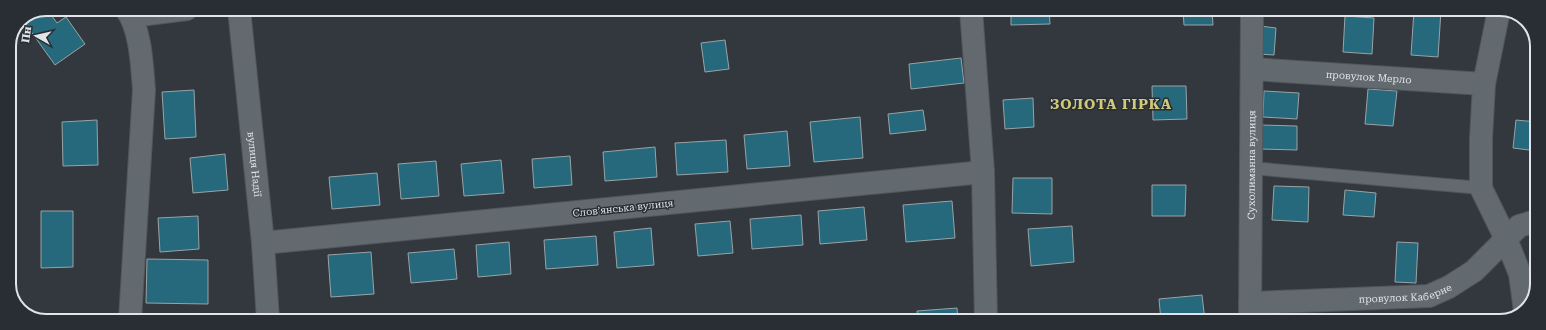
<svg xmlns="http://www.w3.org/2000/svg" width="1546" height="330" viewBox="0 0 1546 330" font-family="'Roboto Serif',serif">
	<rect width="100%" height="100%" fill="#32383d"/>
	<path fill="#26697c" stroke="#99a3a6" d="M46 9H47L57 23 66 17 85 44 55 65 22 19Z
		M1011 9H1049L1050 24 1011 25Z
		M1183 10H1212L1213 25H1184Z
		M1414 10H1441L1438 57 1411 55Z
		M1345 16 1374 18 1372 54 1343 52Z
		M1260 26 1276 28 1274 55 1258 54Z
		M725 40 729 69 705 72 701 43Z
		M961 58 964 83 911 89 909 64Z
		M1152 86H1186L1187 119 1153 120Z
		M1368 89 1397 91 1393 126 1365 124Z
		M194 90 196 137 165 139 162 92Z
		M1264 91 1299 93 1297 119 1263 117Z
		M1033 98 1034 127 1005 129 1003 100Z
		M923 110 926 130 890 134 888 114Z
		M860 117 863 158 814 162 810 122Z
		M97 120 98 165 63 166 62 122Z
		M1516 120 1537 122V151L1513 148Z
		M1261 125 1297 126V150L1260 149Z
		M787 131 790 166 747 169 744 135Z
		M726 140 728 172 677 175 675 143Z
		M655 147 657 177 605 181 603 152Z
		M225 154 228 190 193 193 190 158Z
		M570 156 572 185 534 188 532 159Z
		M501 160 504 193 464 196 461 164Z
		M436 161 439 196 401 199 398 164Z
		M377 173 380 205 332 209 329 177Z
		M1013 178H1052V214L1012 213Z
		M1152 185H1186L1185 216H1152Z
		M1274 186 1309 187 1308 222 1272 220Z
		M1345 190 1376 193 1374 217 1343 215Z
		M952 201 955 238 906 242 903 205Z
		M864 207 867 240 820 244 818 211Z
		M41 211H73V267L41 268Z
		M801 215 803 245 752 249 750 219Z
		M198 216 199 249 160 252 158 218Z
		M730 221 733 253 698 256 695 224Z
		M1072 226 1074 262 1031 266 1028 229Z
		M651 228 654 265 617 268 614 232Z
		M596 236 598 265 546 269 544 240Z
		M509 242 511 274 478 277 476 245Z
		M1397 242 1418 243 1416 283 1395 282Z
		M454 249 457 279 411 283 408 253Z
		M371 252 374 294 331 297 328 255Z
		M147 259 208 260V304L146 303Z
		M1202 295 1205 321H1161L1159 299Z
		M957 308 958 321H918L917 311Z
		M1267 315H1309V321H1267Z"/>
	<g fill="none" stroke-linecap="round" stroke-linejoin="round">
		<g stroke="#52565b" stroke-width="14">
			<path id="lane" d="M1251 168 1481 188"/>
		</g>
		<g stroke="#52565b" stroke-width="24">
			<g id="street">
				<path d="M126 9C141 29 142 66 144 90L130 320"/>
				<path id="s1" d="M239 9 263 243 268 320"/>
				<path d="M971 9 983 172 986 321"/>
				<path d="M1499 10 1484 84 1481 139V188L1506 239 1520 274 1525 311"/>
				<path d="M132 16 187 9"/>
				<path id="s2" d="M1252 69 1484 84"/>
				<path d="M263 243 983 172"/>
				<path id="s3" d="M1250 303 1429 296 1449 287 1474 271 1519 226 1536 221"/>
				<path id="s4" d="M1250 321 1252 10"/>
			</g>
		</g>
		<use href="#lane" stroke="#62696f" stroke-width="12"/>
		<use href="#street" stroke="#62696f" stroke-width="22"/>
	</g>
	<g text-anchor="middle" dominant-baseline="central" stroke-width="3" stroke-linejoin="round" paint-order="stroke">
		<g font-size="10" fill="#e1e4e8" stroke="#282e33">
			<text stroke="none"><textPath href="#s2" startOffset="117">провулок Мерло</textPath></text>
			<text stroke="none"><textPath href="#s1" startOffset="156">вулиця Надії</textPath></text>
			<text stroke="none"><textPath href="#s4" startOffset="156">Сухолиманна вулиця</textPath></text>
			<text transform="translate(623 208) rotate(-6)">Словʼянська вулиця</text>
			<text stroke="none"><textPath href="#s3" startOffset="156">провулок Каберне</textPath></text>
		</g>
		<g font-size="14" font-weight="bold" letter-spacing="1" fill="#d0c87a" stroke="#282e33">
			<text x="1111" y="104">ЗОЛОТА ГІРКА</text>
		</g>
	</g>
	<path d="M0 0H1546V330H0ZM46 16H1500A30 30 0 0 1 1530 46V284A30 30 0 0 1 1500 314H46A30 30 0 0 1 16 284V46A30 30 0 0 1 46 16Z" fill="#282e33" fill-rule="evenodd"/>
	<path fill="none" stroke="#e1e4e8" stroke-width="2" d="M46 16H1500A30 30 0 0 1 1530 46V284A30 30 0 0 1 1500 314H46A30 30 0 0 1 16 284V46A30 30 0 0 1 46 16Z"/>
	<g transform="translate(36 36) rotate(278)" stroke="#282e33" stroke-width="3" paint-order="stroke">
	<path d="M0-3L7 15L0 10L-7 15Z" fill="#e1e4e8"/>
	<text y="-6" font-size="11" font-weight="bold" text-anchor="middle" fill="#e1e4e8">Пн</text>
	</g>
</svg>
